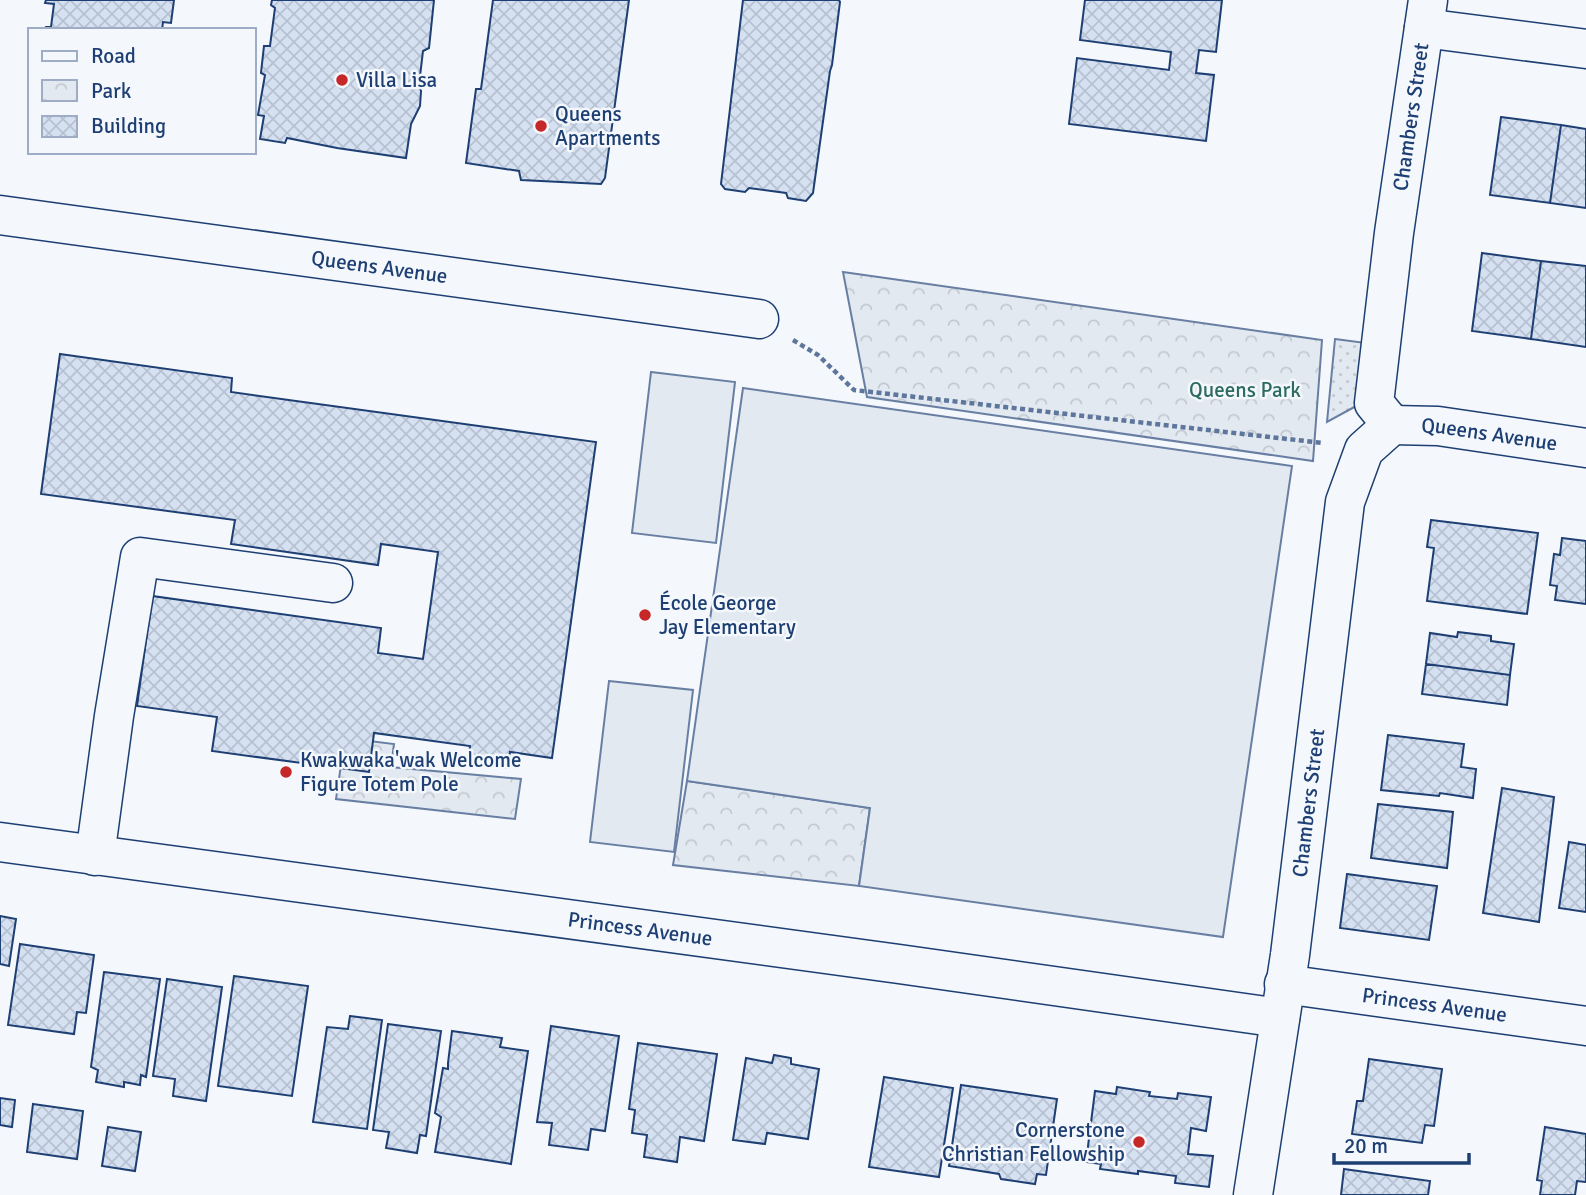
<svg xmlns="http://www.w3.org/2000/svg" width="1586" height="1195" viewBox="0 0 1586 1195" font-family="Signika,sans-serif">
	<defs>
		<pattern id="park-crowns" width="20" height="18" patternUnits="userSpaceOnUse" patternTransform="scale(1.75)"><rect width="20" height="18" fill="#e3e9f0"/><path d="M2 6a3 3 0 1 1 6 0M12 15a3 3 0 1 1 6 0" fill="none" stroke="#c2c9d1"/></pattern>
		<pattern id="garden-dots" width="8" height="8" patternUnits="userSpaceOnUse" patternTransform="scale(1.75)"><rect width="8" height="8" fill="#e3e9f0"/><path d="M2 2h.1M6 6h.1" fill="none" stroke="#c2c9d1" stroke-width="1.8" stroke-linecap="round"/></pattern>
		<pattern id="building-cross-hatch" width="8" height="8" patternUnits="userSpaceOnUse" patternTransform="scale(1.75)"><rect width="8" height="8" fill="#d5e0f0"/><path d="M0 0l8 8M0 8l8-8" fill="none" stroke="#b6c1d1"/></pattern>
	</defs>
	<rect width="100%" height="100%" fill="#f4f7fb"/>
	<path fill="url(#park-crowns)" stroke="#687fa3" stroke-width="2" d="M843 272 1322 340 1313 461 867 397Z
		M345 738 394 744 391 767 521 779 515 819 336 799Z
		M687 781 870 808 859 886 673 865Z"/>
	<path fill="url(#garden-dots)" stroke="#687fa3" stroke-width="2" d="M1335 339 1366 343 1358 405 1327 422Z"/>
	<path fill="#e3e9f0" stroke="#687fa3" stroke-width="2" d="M651 372 735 382 716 543 632 533Z
		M743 388 1292 466 1223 937 859 886 870 808 687 781Z
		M609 681 693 690 674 852 590 842Z"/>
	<path fill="url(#building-cross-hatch)" stroke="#1d3f73" stroke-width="2" d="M46 0H174L171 23 163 22 162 30H43L46 27H51L54 4 45 3Z
		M272 0H434L429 48 423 51 419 85 421 91 420 106 411 124 406 158 337 148 287 138 285 143 260 139 264 116 258 115 265 75 261 73 264 46H270L275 8 271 5Z
		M493 0H629L605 178 601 184 521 180 519 171 466 163 476 89H481Z
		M743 0H839L840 2 832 65 830 71 813 193 806 201 788 198 786 193 749 188 745 192 725 189 721 184Z
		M1085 0H1222L1216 52 1199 50 1196 73 1214 75 1206 141 1069 124 1077 58 1169 70 1171 52 1080 40Z
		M1501 117 1561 125 1550 203 1490 195Z
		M1561 125 1586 129V208L1550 203Z
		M1482 253 1541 261 1531 339 1472 331Z
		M1541 261 1586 266V347L1531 339Z
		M60 354 232 378 231 392 596 442 552 758 510 752 507 768 468 763 470 746 374 733 369 772 212 751 217 717 137 706 152 596 381 628 378 653 423 659 438 552 381 544 378 565 231 544 235 520 41 494Z
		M1431 520 1538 533 1527 614 1427 601 1434 548 1427 547Z
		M1562 538 1586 541V604L1555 600 1557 586 1550 585 1554 554 1560 555Z
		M1458 632 1491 636V641L1514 644 1510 675 1426 664 1430 633 1457 637Z
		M1426 664 1510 675 1507 705 1422 694Z
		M1388 735 1464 744 1461 767 1476 769 1473 798 1440 793 1439 796 1381 790Z
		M1502 788 1554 797 1539 922 1483 913Z
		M1378 804 1453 812 1447 868 1371 858Z
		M1569 842 1586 845V912L1559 908Z
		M1347 874 1437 886 1429 940 1340 928Z
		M0 916 16 919 9 966 0 964Z
		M20 944 94 955 86 1013 77 1012 74 1034 8 1025Z
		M104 972 160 979 146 1077 141 1075 140 1085 124 1082V1087L96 1082 98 1070 91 1067Z
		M234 976 308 986 292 1096 218 1086Z
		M167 979 222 987 206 1101 173 1096 175 1079 153 1076Z
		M350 1016 382 1020 367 1129 313 1122 327 1027 348 1029Z
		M388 1024 441 1031 426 1136 420 1135 417 1153 386 1148 389 1132 373 1130Z
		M551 1026 619 1036 605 1131 591 1129 588 1150 549 1145 552 1123 537 1122Z
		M452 1031 502 1038 500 1047 528 1051 511 1164 435 1152 441 1117 435 1113 443 1068 448 1069V1063Z
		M638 1043 717 1054 704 1141 680 1137 677 1162 644 1157 647 1135 632 1133 635 1110 629 1109Z
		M774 1055 791 1058V1064L819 1069 808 1139 767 1133 765 1144 733 1140 746 1058 772 1063Z
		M1369 1059 1442 1069 1434 1126 1425 1125 1422 1143 1352 1134 1357 1101H1363Z
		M884 1077 953 1088 939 1177 869 1167Z
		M961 1085 1057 1099 1046 1175 1037 1174 1035 1184 1001 1179 999 1174 949 1166Z
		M1117 1087 1150 1092 1149 1096 1177 1099 1178 1093 1211 1097 1206 1131 1191 1128 1188 1154 1213 1156 1209 1187 1175 1183 1176 1176 1138 1171V1174L1100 1169 1101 1164 1086 1162 1095 1091 1116 1094Z
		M0 1098 15 1100 12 1127 0 1125Z
		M33 1104 83 1111 77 1159 27 1152Z
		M108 1127 141 1132 135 1171 102 1166Z
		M1545 1127 1586 1134V1182L1577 1181 1575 1195H1540L1542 1181 1537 1180Z
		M1344 1169 1430 1181 1428 1195H1341Z"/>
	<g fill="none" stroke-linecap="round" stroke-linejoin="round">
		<g stroke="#1d3f73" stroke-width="41">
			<g id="minor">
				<path d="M1424 28 1586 49"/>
				<path id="s1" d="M0 215 759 319"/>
				<path id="s2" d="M1392 425 1374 403 1394 233 1428 0"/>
				<path id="s3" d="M1392 425 1438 426 1586 448"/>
				<path id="s4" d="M0 842 899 964 1280 1018"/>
				<path d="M95 856 114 716 140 557 333 583"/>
				<path id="s5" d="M1284 984 1586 1026"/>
				<path id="s6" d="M1253 1195 1290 955 1345 502 1364 450 1392 425"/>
			</g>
		</g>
		<path stroke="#5e769c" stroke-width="4.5" stroke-dasharray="5 3.5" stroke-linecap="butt" d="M793 340 818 355 854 390 1323 443"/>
		<use href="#minor" stroke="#f4f7fb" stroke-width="38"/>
	</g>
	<g fill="#c62828" stroke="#f4f7fb" stroke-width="2.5">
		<circle cx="342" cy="80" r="7"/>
		<circle cx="541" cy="126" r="7"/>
		<circle cx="645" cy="615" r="7"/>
		<circle cx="286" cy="772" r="7"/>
		<circle cx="1139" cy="1142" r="7"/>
	</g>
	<g text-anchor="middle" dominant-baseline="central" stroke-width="5" stroke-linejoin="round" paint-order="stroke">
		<g font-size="21" fill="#1d3f73" stroke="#f4f7fb" text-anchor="start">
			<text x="356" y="80">Villa Lisa</text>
			<text x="555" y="114">Queens<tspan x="555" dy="24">Apartments</tspan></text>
			<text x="659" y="603">École George<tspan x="659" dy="24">Jay Elementary</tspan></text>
			<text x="300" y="760">Kwakwaka'wak Welcome<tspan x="300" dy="24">Figure Totem Pole</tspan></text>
			<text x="1125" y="1130" text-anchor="end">Cornerstone<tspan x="1125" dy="24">Christian Fellowship</tspan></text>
		</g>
		<g font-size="21" fill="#1d3f73" stroke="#f4f7fb">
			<text stroke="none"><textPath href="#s2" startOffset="317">Chambers Street</textPath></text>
			<text stroke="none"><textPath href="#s1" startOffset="383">Queens Avenue</textPath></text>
			<text stroke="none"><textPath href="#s3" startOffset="98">Queens Avenue</textPath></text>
			<text stroke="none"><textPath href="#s6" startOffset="396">Chambers Street</textPath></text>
			<text stroke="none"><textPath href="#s4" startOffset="646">Princess Avenue</textPath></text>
			<text stroke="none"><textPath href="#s5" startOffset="152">Princess Avenue</textPath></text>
		</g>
		<g font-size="21" fill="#2c6c60" stroke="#f4f7fb">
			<text x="1245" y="390">Queens Park</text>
		</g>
	</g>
	<rect x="28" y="28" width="228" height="126" fill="#f4f7fb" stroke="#9eadc5" stroke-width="2"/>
	<rect x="42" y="51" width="35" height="10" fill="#f4f7fb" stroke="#9eadc5" stroke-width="2"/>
	<text x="91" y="63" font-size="21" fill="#1d3f73">Road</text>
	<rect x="42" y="80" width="35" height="21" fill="url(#park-crowns)" stroke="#9eadc5" stroke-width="2"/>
	<text x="91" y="98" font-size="21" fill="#1d3f73">Park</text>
	<rect x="42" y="116" width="35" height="21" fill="url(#building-cross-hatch)" stroke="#9eadc5" stroke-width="2"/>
	<text x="91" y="133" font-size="21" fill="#1d3f73">Building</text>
	<path d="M1334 1153v10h135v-10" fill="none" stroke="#1d3f73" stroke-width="3.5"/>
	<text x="1344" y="1153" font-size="21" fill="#1d3f73" stroke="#f4f7fb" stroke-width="5" paint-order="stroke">20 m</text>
</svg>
